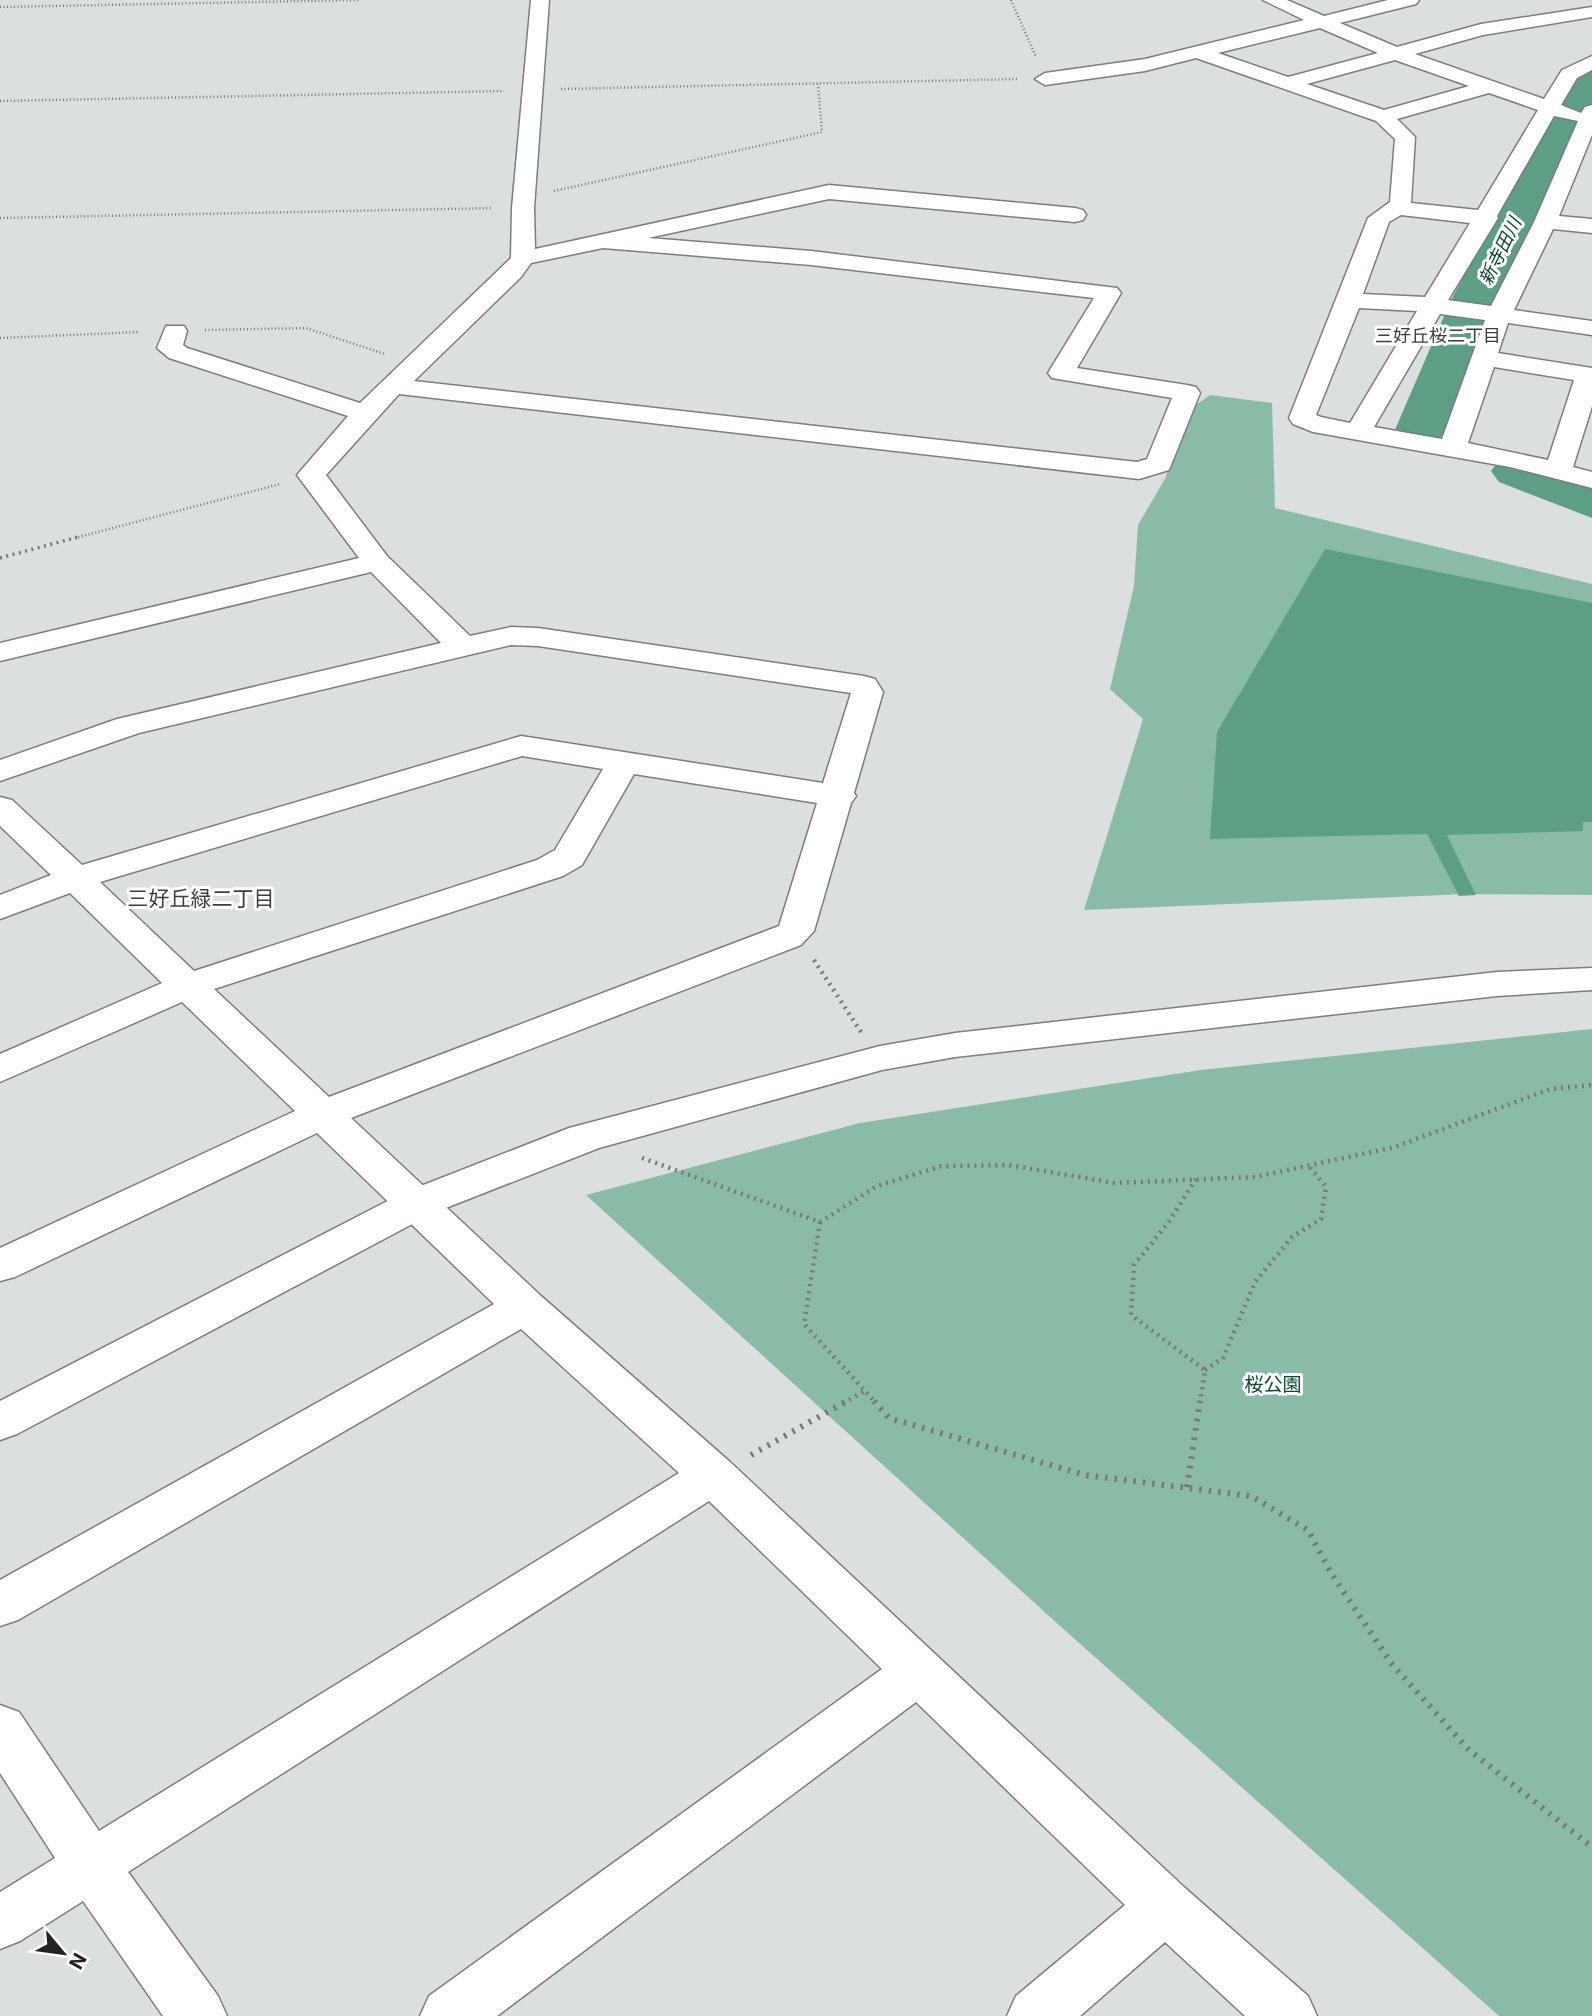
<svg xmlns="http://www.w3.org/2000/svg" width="1592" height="2016" viewBox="0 0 1592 2016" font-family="Inter,'Noto Sans JP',sans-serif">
	<rect width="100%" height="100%" fill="#dbdfdd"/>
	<path fill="#8abba6" d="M1210 395 1272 403 1275 508 1592 584V895L1467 894 1084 910 1143 719 1110 689 1134 586 1138 525 1165 479 1190 409Z
		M1592 1029V2016H1499L1060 1626 586 1195 860 1123 1201 1070Z"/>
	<path fill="#5d9f85" d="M1325 549 1592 603V822H1583V831L1447 835 1476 895 1459 896 1427 834 1210 839 1217 732Z"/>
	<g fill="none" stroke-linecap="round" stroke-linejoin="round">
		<path fill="#5d9f85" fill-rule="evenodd" d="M1592 66V104L1495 300 1444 432 1437 443 1419 447 1401 443 1394 432 1451 300 1563 88 1579 69Z
			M1517 456 1592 483V518L1499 482 1491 471 1499 460Z"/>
		<g stroke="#7b7e7d" stroke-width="3">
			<path id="minor" d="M531 0H549L534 208 535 249 829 185 1075 208 1083 210 1086 215 1083 220 1075 222 829 199 648 238 811 251 1117 288 1121 293 1077 368 1187 385 1196 387 1200 393 1169 470 1139 479 399 394 326 475 387 556 470 636 511 627 538 628 864 676 875 679 883 692 854 793 856 796 851 803 814 931 801 945 351 1118 541 1296 730 1462 1185 1888 1308 1996 1317 2016H1245L1165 1942 1080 2016H1007L1016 1996 1125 1905 916 1702 497 2016H420L429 1996 882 1669 709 1501 128 1872 218 1996 227 2016H163L83 1901 20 1941 0 1949V1892L55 1858 0 1773V1705L19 1712 99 1831 679 1473 521 1329 18 1620 0 1626V1580L494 1304 317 1133 15 1277 0 1281V1248L295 1111 182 1002 0 1082V1054L162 983 70 893 0 919V895L51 875 0 826V797L12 800 82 865 521 736 823 783 851 693 538 646 511 645 139 733 0 781V760L117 719 441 643 371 572 0 661V643L359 558 297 475 348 416 169 358 157 348 166 326H184L187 331 183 345 187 348 360 403 511 258 512 208ZM603 248 811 265 1094 298 1048 373 1052 378 1172 398 1147 459 1137 462 414 381 521 277 531 263ZM522 756 603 769 555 850 537 860 194 971 100 882ZM634 774 817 803 779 926 329 1097 214 989 563 876 582 865Z
				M1263 0H1287L1324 16 1388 0H1419L1416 4 1340 23 1397 47 1481 24 1592 7V17L1483 35 1415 54 1544 99 1562 70 1592 56V70L1577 78 1561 105 1581 113 1585 107 1592 105V135L1559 216 1592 219V233L1553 229 1514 310 1592 321V335L1508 323 1498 353 1592 368V406L1573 467 1592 472V488L1510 467 1313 432 1293 424 1289 418 1368 218 1390 202 1395 139 1376 121 1196 58 1145 71 1045 85 1035 79 1045 73 1145 59 1304 20ZM1320 28 1378 53 1288 77 1218 53ZM1395 60 1469 86 1384 110 1307 84ZM1489 93 1538 110 1478 210 1411 203 1415 137 1397 119ZM1554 116 1578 121 1534 222 1491 306 1448 300 1498 218 1497 216ZM1401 215 1470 223 1425 297 1363 294 1389 222ZM1359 308 1417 311 1350 423 1321 417 1316 415ZM1440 314 1485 320 1442 439 1374 427ZM1494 367 1574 380 1548 460 1468 443Z"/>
		</g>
		<g stroke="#7b7e7d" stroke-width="3">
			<path id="tertiary" d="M1592 968V990L1497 996 955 1057 882 1070 599 1148 433 1213 17 1434 0 1440V1401L403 1193 569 1128 880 1046 955 1033 1497 972Z"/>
		</g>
		<path stroke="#767977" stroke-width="2.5" stroke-dasharray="1 2.5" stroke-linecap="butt" d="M1011 0 1036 57
			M0 7 358 0
			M561 89 1018 79
			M0 101 504 91
			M554 191 822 132 818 84
			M0 218 493 208
			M205 330 306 328 385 354
			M0 338 140 332
			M75 538 280 484"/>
		<path stroke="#767977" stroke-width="3.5" stroke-dasharray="2 4.5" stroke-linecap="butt" d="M0 558 82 536"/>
		<path stroke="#767977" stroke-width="4.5" stroke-dasharray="2 5" stroke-linecap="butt" d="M814 960 861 1032
			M642 1158 820 1222 877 1186 942 1166 1009 1165 1114 1183 1255 1177 1395 1147 1550 1089 1592 1085
			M1196 1179 1168 1223 1134 1265 1131 1315 1205 1370 1200 1403
			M820 1222 804 1324 876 1403
			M1205 1370 1223 1358 1255 1282 1292 1237 1321 1219 1326 1187 1308 1165
			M843 1403 865 1391"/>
		<path stroke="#767977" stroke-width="6" stroke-dasharray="2.5 7" stroke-linecap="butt" d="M874 1401 889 1418 1085 1475 1251 1496 1308 1530 1331 1573 1391 1663 1469 1750 1592 1847
			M751 1455 847 1401
			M1187 1487 1200 1401"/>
		<use href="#minor" fill="#fff" fill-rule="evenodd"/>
		<use href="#tertiary" fill="#fff" fill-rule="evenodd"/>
	</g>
	<g text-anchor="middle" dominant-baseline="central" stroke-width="6" stroke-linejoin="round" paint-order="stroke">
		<g font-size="18" font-style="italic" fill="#003b29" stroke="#fff">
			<text transform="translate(1500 251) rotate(-64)">新寺田川</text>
		</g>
		<g font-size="18" fill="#3b3e3d" stroke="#fff">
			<text x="1438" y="335">三好丘桜二丁目</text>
		</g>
		<g font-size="19" fill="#0f4634" stroke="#fff">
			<text x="1273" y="1384">桜公園</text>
		</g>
		<g font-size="21" fill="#3b3e3d" stroke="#fff">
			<text x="201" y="898">三好丘緑二丁目</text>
		</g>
	</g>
	<g transform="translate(63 1953) rotate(119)" stroke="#ffffff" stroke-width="5" paint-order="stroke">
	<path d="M0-5L12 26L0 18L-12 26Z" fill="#212221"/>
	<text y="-10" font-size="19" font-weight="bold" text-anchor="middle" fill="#212221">N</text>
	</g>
</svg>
